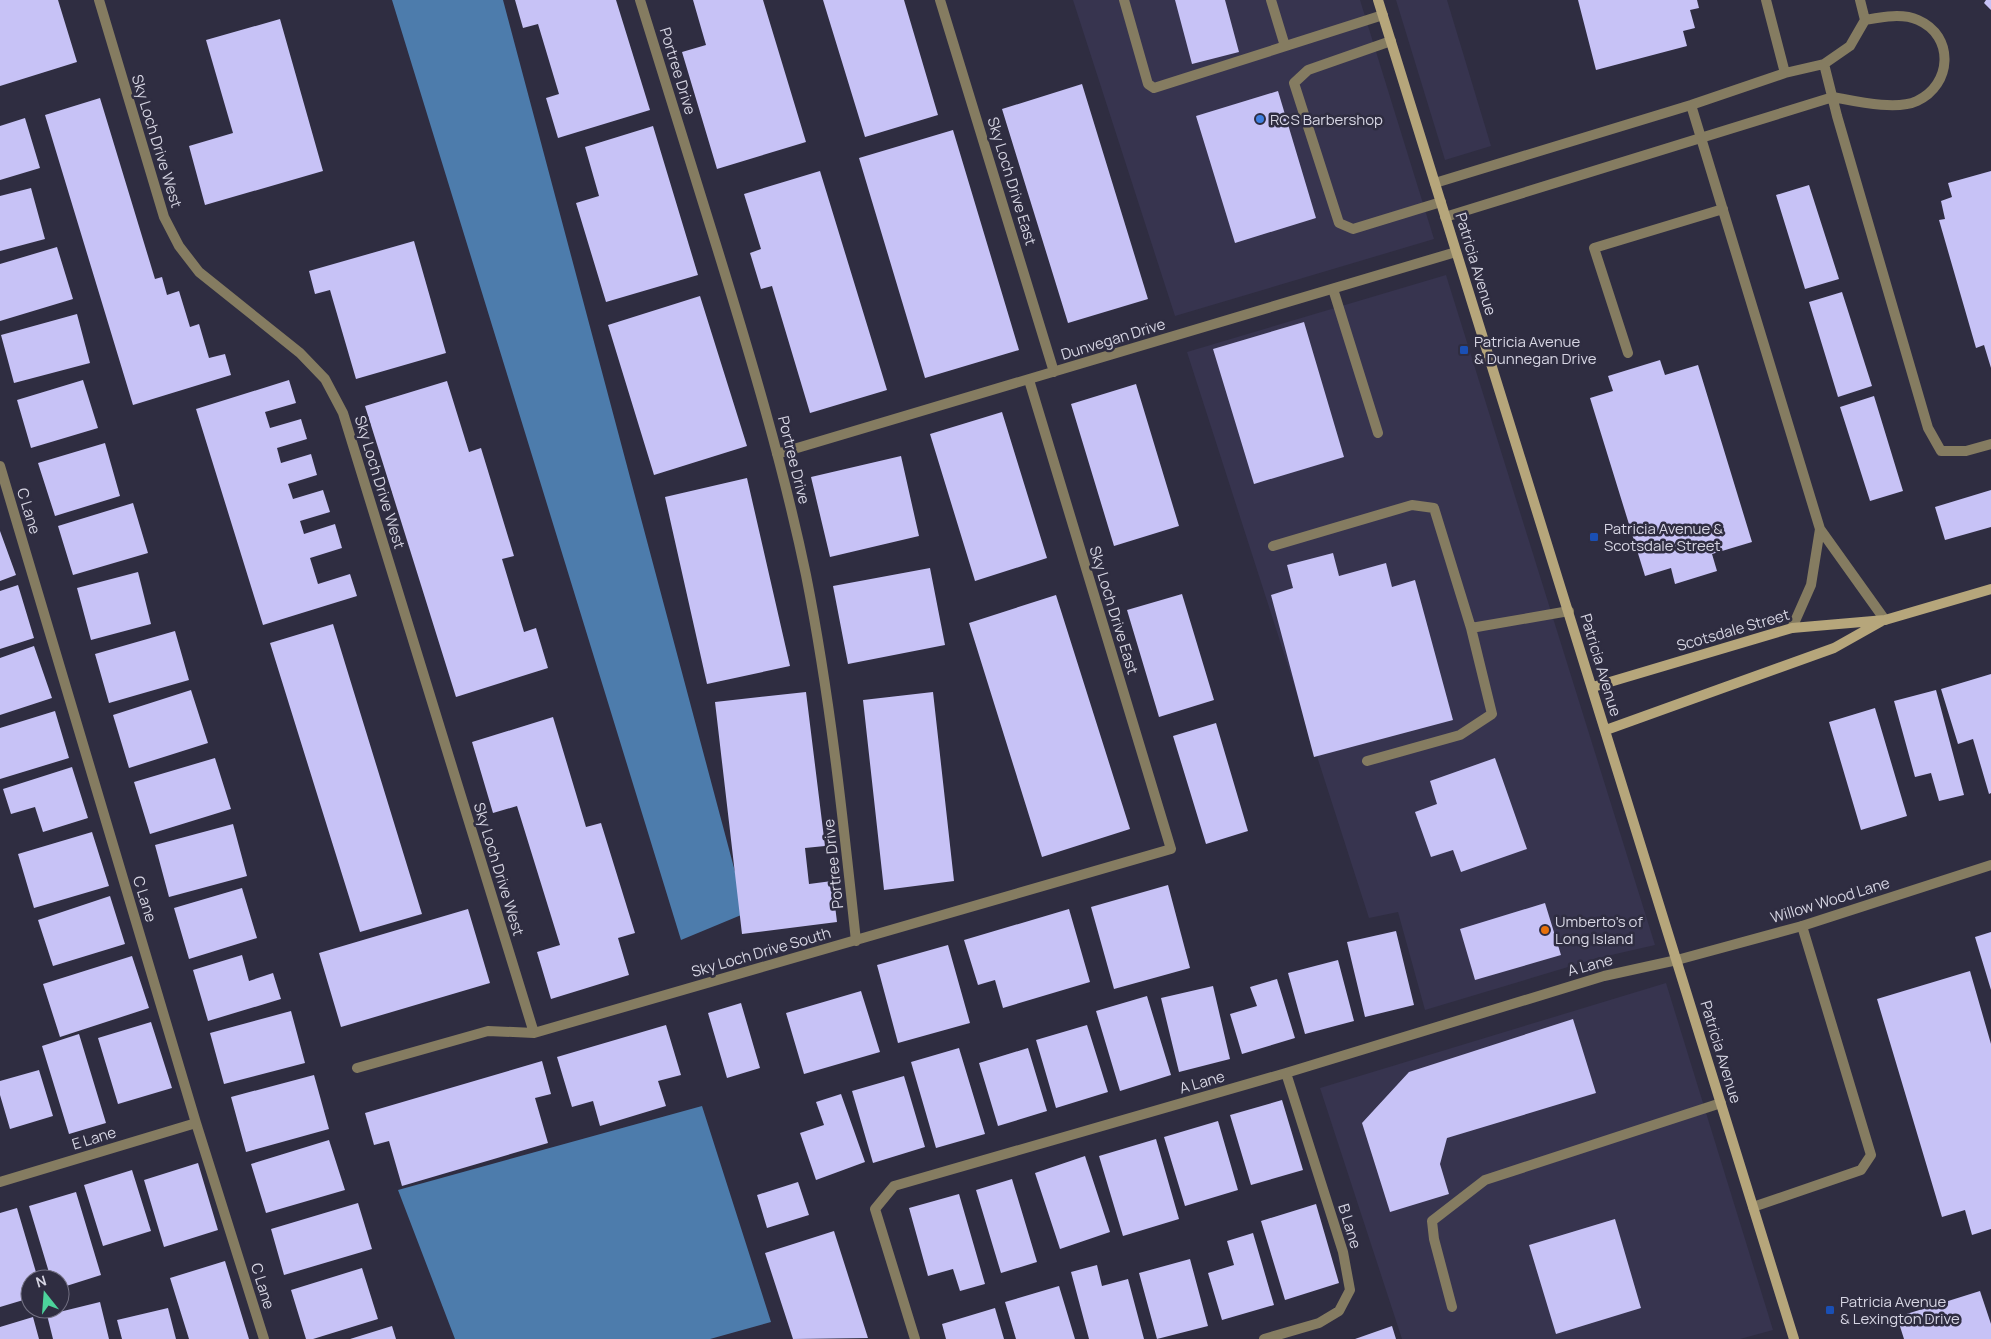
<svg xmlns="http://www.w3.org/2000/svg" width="1991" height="1339" viewBox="0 0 1991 1339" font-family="Manrope,sans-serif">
	<rect width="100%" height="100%" fill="#2f2d41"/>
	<path fill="#37344f" d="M1073 0H1360L1434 239 1175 316Z
		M1396 0H1447L1491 146 1445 160Z
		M1446 275 1655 945 1598 958 1425 1010 1398 912 1369 918 1187 352Z
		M1666 983 1773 1330 1740 1339H1402L1320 1088Z"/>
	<path fill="#4d7cac" d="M392 0H503L746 913 681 940Z
		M702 1106 771 1322 710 1339H455L398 1190Z"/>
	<path fill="#c7c2f6" d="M0 0H58L77 62 0 86Z
		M515 0H616L650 110 558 138 546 98 559 94 538 24 523 28Z
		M693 0H763L806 142 717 169 682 52 706 45Z
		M823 0H904L938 115 865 137Z
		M1175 0H1225L1239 52 1192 64Z
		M1578 0H1697L1699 8 1690 10 1695 28 1683 31 1687 46 1596 70Z
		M1986 0H1991V10L1984 3Z
		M280 19 323 171 205 205 189 146 233 133 206 40Z
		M1082 84 1148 299 1068 323 1002 109Z
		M1278 91 1316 218 1235 243 1196 116Z
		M100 98 155 279 162 277 167 295 179 291 190 327 199 324 209 358 225 354 231 375 133 405 45 115Z
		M25 118 40 168 0 180V126Z
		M653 126 698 275 606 302 576 203 599 196 585 147Z
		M953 130 1019 350 925 378 859 158Z
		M820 171 887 390 810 413 772 286 761 289 750 253 761 249 744 194Z
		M1991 171V368L1984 345 1976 348 1939 220 1945 219 1941 201 1952 197 1948 183Z
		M1809 185 1839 279 1805 289 1776 195Z
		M31 188 45 239 0 251V196Z
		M414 241 446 353 356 379 330 290 315 294 309 271Z
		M57 247 73 299 0 321V264Z
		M1842 292 1872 386 1838 397 1809 302Z
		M700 296 747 446 654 475 608 325Z
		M77 314 90 363 14 383 1 335Z
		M1304 322 1344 457 1254 484 1213 349Z
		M1660 360 1665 375 1698 365 1752 542 1712 554 1717 571 1675 584 1671 568 1645 576 1590 398 1613 391 1608 376Z
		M83 380 98 428 31 448 17 400Z
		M289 380 296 403 265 412 270 428 301 419 307 439 277 448 281 463 311 454 317 475 288 484 293 499 323 490 330 512 300 521 304 534 335 524 342 548 310 558 318 584 350 574 357 596 263 625 196 409Z
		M447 381 469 452 481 448 514 556 502 559 524 632 536 628 548 668 456 697 365 406Z
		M1136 384 1179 526 1114 546 1071 404Z
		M1874 396 1903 491 1870 501 1840 407Z
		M1002 412 1047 558 975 581 930 434Z
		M105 443 120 496 55 516 38 463Z
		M901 456 919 536 830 557 811 477Z
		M747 478 790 666 707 684 665 497Z
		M1991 490V527L1945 540 1935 507Z
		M133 503 148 553 73 575 58 526Z
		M0 531 16 575 0 581Z
		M1333 553 1339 576 1386 563 1392 587 1415 580 1453 720 1314 757 1271 595 1293 588 1287 565Z
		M930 568 945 645 848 664 833 586Z
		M138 572 151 624 91 640 77 588Z
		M18 585 34 638 0 649V591Z
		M1182 594 1214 700 1159 717 1127 610Z
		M1056 595 1130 829 1042 857 969 623Z
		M333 624 422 914 360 932 270 643Z
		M175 631 189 680 109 703 95 654Z
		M34 646 52 698 0 715V658Z
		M1991 674V793L1989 794 1973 739 1958 744 1941 689Z
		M191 690 208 743 129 768 113 715Z
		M1936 690 1964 795 1939 801 1931 773 1915 777 1894 701Z
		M806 692 825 846 805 848 809 884 832 881 837 922 742 934 715 702Z
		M933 692 954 881 884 890 863 700Z
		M1875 708 1907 816 1861 830 1829 722Z
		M55 711 69 758 0 779V728Z
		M553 717 586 827 601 823 635 933 618 938 629 975 551 999 537 952 560 945 517 806 493 813 472 742Z
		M1216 723 1248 831 1206 844 1173 736Z
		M215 758 231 809 150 834 134 782Z
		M1495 758 1527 849 1461 872 1453 850 1431 857 1415 812 1437 804 1430 781Z
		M72 767 88 818 43 832 35 807 11 814 3 789Z
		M233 824 247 876 169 897 155 845Z
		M92 832 109 886 34 908 18 854Z
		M1168 885 1190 968 1114 989 1091 907Z
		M242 888 257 938 189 959 174 908Z
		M110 896 125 944 53 966 38 920Z
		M1545 903 1561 955 1475 980 1460 929Z
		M468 909 490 983 341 1027 319 953Z
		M1069 909 1090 982 1003 1008 995 980 978 985 964 940Z
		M1396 931 1414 1005 1365 1017 1347 942Z
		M1991 932V990L1975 937Z
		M948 945 970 1023 898 1043 877 965Z
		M242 955 249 981 273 973 281 999 208 1021 193 970Z
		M132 956 149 1008 60 1037 43 984Z
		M1338 960 1354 1021 1305 1034 1288 973Z
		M1970 971 1991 1044V1229L1972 1235 1965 1210 1942 1217 1877 999Z
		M1277 979 1295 1038 1242 1054 1230 1014 1257 1006 1250 987Z
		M1213 986 1230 1059 1179 1072 1161 998Z
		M861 991 880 1052 804 1074 786 1013Z
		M1147 996 1171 1075 1120 1091 1096 1011Z
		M741 1003 760 1068 727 1078 708 1013Z
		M291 1011 305 1063 224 1084 210 1033Z
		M1573 1019 1596 1093 1447 1138 1440 1164 1449 1194 1390 1212 1362 1123 1409 1072Z
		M151 1022 172 1088 118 1104 98 1038Z
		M666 1025 681 1075 658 1081 666 1106 600 1126 593 1101 572 1107 557 1057Z
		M1087 1025 1108 1092 1056 1108 1036 1040Z
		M79 1034 106 1123 69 1134 42 1046Z
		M959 1048 985 1134 936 1148 911 1062Z
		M1028 1048 1047 1111 998 1126 979 1063Z
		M542 1061 551 1094 535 1098 548 1143 402 1186 389 1141 374 1145 365 1113Z
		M39 1070 53 1116 10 1129 0 1095V1081Z
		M314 1075 329 1129 246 1152 231 1097Z
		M904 1076 925 1147 873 1163 852 1091Z
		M841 1094 865 1162 816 1180 800 1133 824 1125 816 1102Z
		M1282 1100 1303 1170 1251 1185 1230 1115Z
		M1218 1121 1238 1190 1185 1206 1164 1137Z
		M1156 1139 1179 1219 1123 1236 1099 1156Z
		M329 1140 345 1190 266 1213 251 1164Z
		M1085 1156 1110 1232 1060 1249 1035 1173Z
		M198 1163 218 1230 164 1247 144 1180Z
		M132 1170 151 1231 103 1246 84 1185Z
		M1012 1179 1037 1262 1001 1273 976 1190Z
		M798 1182 809 1215 767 1228 757 1195Z
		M76 1192 101 1275 60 1288V1279H51L29 1206Z
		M959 1194 985 1284 960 1291 953 1269 928 1276 909 1208Z
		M358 1203 372 1249 284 1275 271 1229Z
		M1316 1204 1339 1283 1285 1300 1261 1221Z
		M17 1208 38 1279H30V1298L0 1307V1213Z
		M1615 1219 1641 1308 1556 1334 1529 1245Z
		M834 1231 868 1338 793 1339 765 1253Z
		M1253 1233 1274 1305 1222 1320 1208 1273 1234 1265 1227 1241Z
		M1190 1259 1208 1326 1157 1339 1139 1273Z
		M225 1261 249 1339H189L170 1278Z
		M1097 1265 1102 1286 1128 1279 1144 1339H1089L1071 1272Z
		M362 1268 378 1319 313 1339H306L291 1290Z
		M1059 1286 1075 1339H1016L1005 1302Z
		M1980 1291 1991 1324V1339H1904L1897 1317Z
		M100 1302 109 1339H53L47 1315Z
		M168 1308 176 1339H122L117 1320Z
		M995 1308 1004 1339H946L942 1324Z
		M33 1317 39 1339H0V1327Z
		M392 1326 396 1339H350Z
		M1392 1326 1396 1339H1355Z"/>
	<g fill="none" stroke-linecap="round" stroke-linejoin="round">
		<path stroke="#857c61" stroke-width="10" d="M1124 0 1148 84 1154 88 1383 15
			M1271 0 1285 46
			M1391 41 1308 70 1294 83 1339 223 1353 229 1441 202
			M1333 289 1378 433
			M1273 546 1412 505 1434 508 1471 628 1569 611
			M1367 761 1460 735 1492 714 1471 628
			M1753 1207 1861 1170 1871 1155 1802 926
			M1452 1307 1434 1239 1432 1221 1485 1180 1721 1103"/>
		<path stroke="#857c61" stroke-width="10" d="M99 0 164 217 179 246 199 272 300 353 325 379 343 413 534 1033
			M640 0C666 84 692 167 718 251 751 358 783 465 806 575 830 696 843 818 856 941
			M940 0 1054 372
			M1766 0 1785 73
			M1824 64 1837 116 1928 428 1941 451H1966L1991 444
			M1691 105 1820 529 1885 620
			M1435 183 1691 105 1785 73 1824 64 1850 46 1865 20 1860 0
			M1445 217 1833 97C1855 101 1896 111 1917 101 1952 85 1955 36 1918 20 1902 13 1882 17 1865 20
			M1628 353 1594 248 1723 209
			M777 454 1456 252
			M0 466 196 1123 264 1339
			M1792 628 1811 585 1820 529
			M357 1068 488 1031 534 1033 1171 849 1029 380
			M0 1182 196 1123
			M915 1339 875 1209 894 1186 1286 1073 1604 976 1677 960 1802 926 1991 865
			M1264 1339 1319 1323 1339 1311 1350 1290 1343 1252 1286 1073"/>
		<path stroke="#b6a67b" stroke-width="10" d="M1378 0 1794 1339
			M1593 687 1792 628 1885 620 1991 589
			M1606 730 1834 648 1882 621"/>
	</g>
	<circle fill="#3f7fe0" stroke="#2f2d41" stroke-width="2" cx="1260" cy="119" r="5"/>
	<g fill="#1a4fb4" stroke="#2f2d41" stroke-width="2">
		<rect x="1459" y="345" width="10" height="10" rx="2.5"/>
		<rect x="1589" y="532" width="10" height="10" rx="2.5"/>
		<rect x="1825" y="1305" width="10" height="10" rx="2.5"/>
	</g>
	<circle fill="#e8710a" stroke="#2f2d41" stroke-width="2" cx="1545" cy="930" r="5"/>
	<g text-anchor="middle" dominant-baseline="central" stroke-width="5" stroke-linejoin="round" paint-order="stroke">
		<g font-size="15" fill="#d6d5e3" stroke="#2f2d41">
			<text transform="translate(678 71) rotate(73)">Portree Drive</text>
			<text transform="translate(157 141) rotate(73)">Sky Loch Drive West</text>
			<text transform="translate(1012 181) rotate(73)">Sky Loch Drive East</text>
			<text transform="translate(1476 264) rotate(73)">Patricia Avenue</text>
			<text transform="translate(1113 339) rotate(-17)">Dunvegan Drive</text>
			<text transform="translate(794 460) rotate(76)">Portree Drive</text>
			<text transform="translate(380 482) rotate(73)">Sky Loch Drive West</text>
			<text transform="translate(29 511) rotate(73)">C Lane</text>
			<text transform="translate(1114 610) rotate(73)">Sky Loch Drive East</text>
			<text transform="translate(1733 630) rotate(-16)">Scotsdale Street</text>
			<text transform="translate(1601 665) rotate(73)">Patricia Avenue</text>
			<text transform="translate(833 864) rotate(-96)">Portree Drive</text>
			<text transform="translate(499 869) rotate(73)">Sky Loch Drive West</text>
			<text transform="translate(145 899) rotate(73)">C Lane</text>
			<text transform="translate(1830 900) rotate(-17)">Willow Wood Lane</text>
			<text transform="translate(761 952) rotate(-16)">Sky Loch Drive South</text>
			<text transform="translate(1590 965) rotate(-15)">A Lane</text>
			<text transform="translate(1721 1052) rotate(73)">Patricia Avenue</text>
			<text transform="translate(1202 1082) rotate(-16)">A Lane</text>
			<text transform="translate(94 1138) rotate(-17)">E Lane</text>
			<text transform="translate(1350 1226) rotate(73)">B Lane</text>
			<text transform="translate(263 1286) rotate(73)">C Lane</text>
		</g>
		<g font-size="15" fill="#d6d5e3" stroke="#2f2d41" text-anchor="start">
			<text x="1270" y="119">RCS Barbershop</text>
			<text x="1474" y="341">Patricia Avenue<tspan x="1474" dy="17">&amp; Dunnegan Drive</tspan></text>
			<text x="1604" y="528">Patricia Avenue &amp;<tspan x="1604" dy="17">Scotsdale Street</tspan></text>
			<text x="1555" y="921">Umberto's of<tspan x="1555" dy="17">Long Island</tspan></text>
			<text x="1840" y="1301">Patricia Avenue<tspan x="1840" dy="17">&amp; Lexington Drive</tspan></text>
		</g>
	</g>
	<g transform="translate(45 1294) rotate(343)"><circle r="24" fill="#2f2d41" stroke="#727082"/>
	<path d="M0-4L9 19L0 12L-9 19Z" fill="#4cd39b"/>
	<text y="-8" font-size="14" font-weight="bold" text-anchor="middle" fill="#d6d5e3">N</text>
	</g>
</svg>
